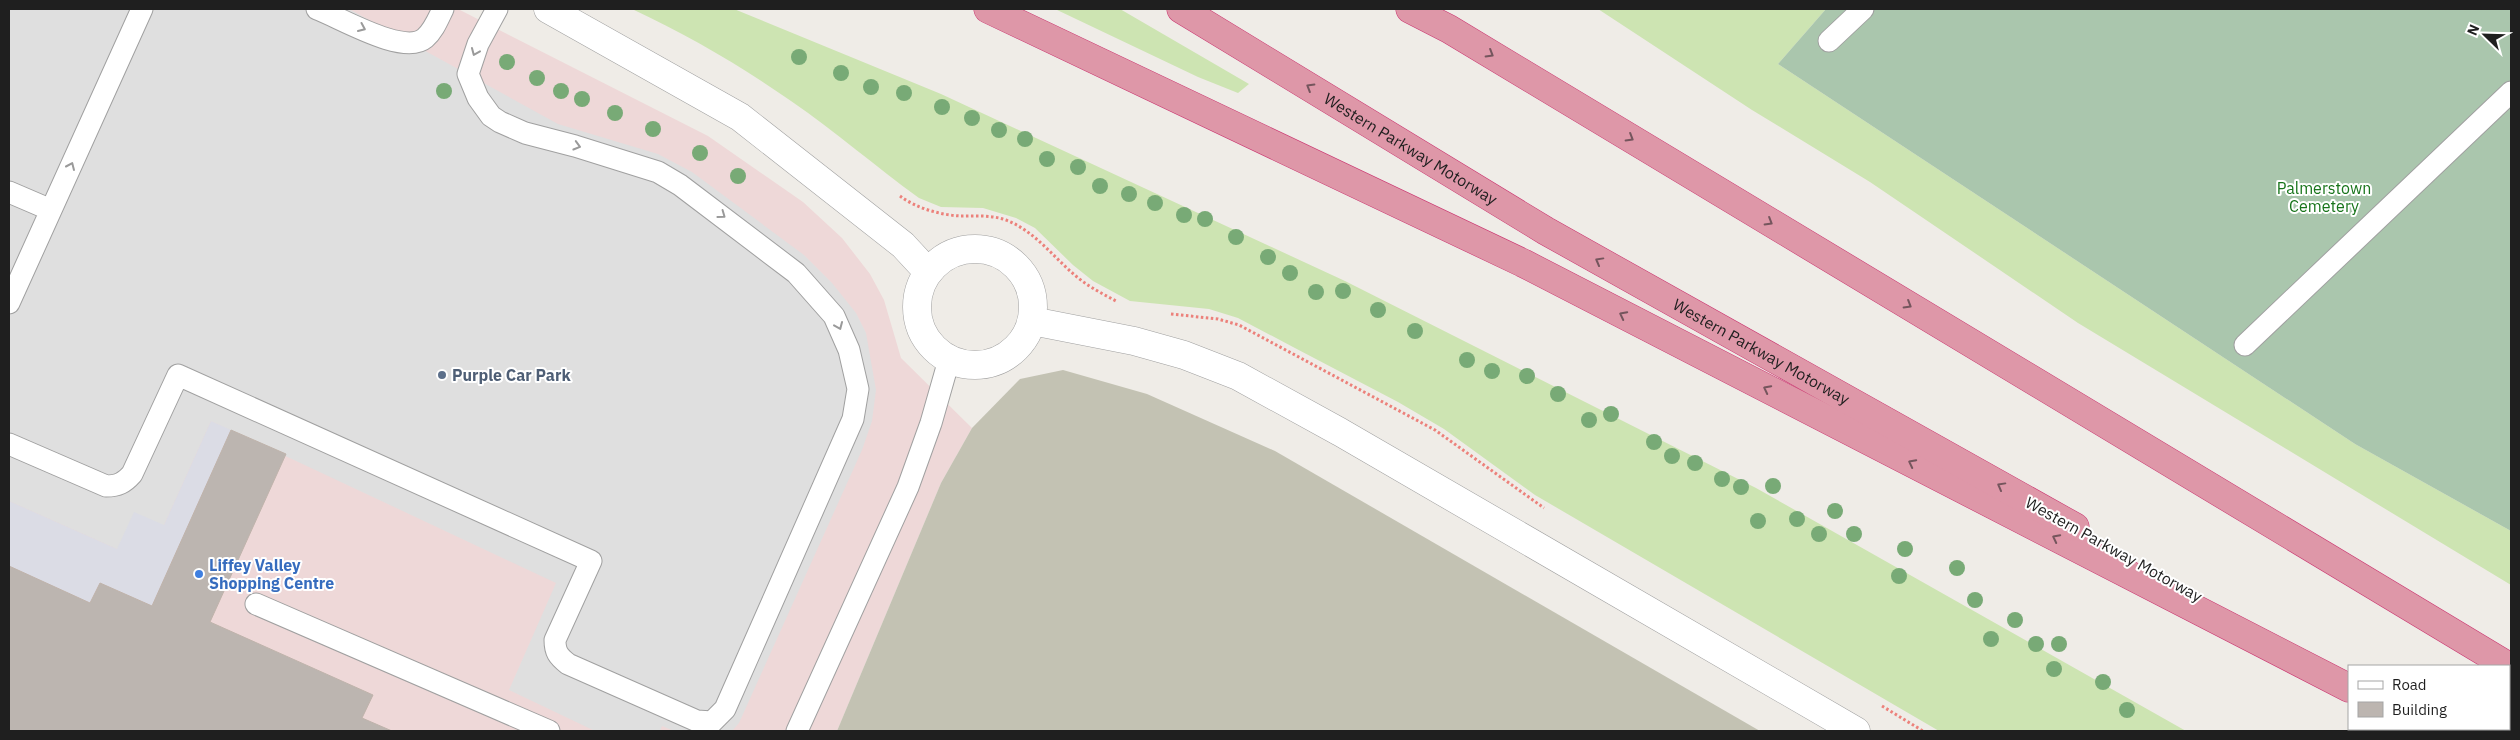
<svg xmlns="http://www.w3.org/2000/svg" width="2520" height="740" viewBox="0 0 2520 740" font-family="'IBM Plex Sans',sans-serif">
	<rect width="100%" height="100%" fill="#efece7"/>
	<path fill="#eed8d8" d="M9 9H458L708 136 803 202 842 238 870 274 884 300 901 358 972 428 941 483 837 731H9Z"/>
	<path fill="#c3c2b3" d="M1063 370 1147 394 1275 451 1760 731H837L941 483 972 428 1020 379Z"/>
	<path fill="#cde4b2" d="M632 9H734L941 94 1345 281 1756 488 2186 731H1939L1535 495 1444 429 1398 402 1293 347 1238 318 1209 309 1130 301 1093 281 1073 265 1035 228 1016 218 983 208 941 207 919 198C876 167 835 131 791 101 741 66 688 35 632 9Z
		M1055 9H1120L1249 84 1238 93 1198 77Z
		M1598 9H1826L1778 64 2355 444 2511 531V585L2078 323 1870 182 1752 110Z"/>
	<path fill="#aac6ad" d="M1826 9H2511V531L2355 444 1778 64Z"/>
	<path fill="#dfdfdf" d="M9 9H349L558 124 658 154 692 172 804 255 832 283 856 313 866 333 876 390 872 421 862 450 739 723 732 731H674L662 726 660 731H595L509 690 556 583 211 421 164 525 117 549 9 501Z"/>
	<path fill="#dbdce5" d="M211 421 231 430 152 606 100 583 90 603 9 566V501L117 549 134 512 164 525Z"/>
	<path fill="#bcb5b0" stroke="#bfb3ab" d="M231 430 286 454 210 622 373 695 362 718 392 731H9V566L90 603 100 583 152 606Z"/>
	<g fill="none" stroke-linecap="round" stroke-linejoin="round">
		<g stroke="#a0a0a0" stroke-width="23">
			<path id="lane" d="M317 9C341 18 404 56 425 38 434 30 438 19 443 9
				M1829 41 1863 9
				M9 192 51 210
				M9 303 142 9
				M2245 345 2511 92
				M9 444 106 486C118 486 124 483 132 474L178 375 591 561 555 640C555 652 558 656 568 664L697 721 712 722 725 709 853 419 858 389 849 350 834 316 796 273 680 185 658 172 575 146 525 133 500 122 491 116 478 98 468 74 478 44 497 9
				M256 604 549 731
				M797 731 908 487 931 423 949 360"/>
		</g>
		<g stroke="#a0a0a0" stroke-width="29">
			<path id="street" d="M548 9 740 117 903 245 928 272
				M917 307a58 58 0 1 1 116 0a58 58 0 1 1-116 0Z
				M1032 321 1134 341 1184 355 1238 376 1340 432 1856 731"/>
		</g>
		<g stroke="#ca3771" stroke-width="29">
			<g id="highway">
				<path d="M988 9 1523 263 2349 688"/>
				<path id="s1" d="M1181 9 1546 231 2075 527"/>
				<path d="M1410 9 1449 29 2508 666"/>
				<path d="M2427 729 2432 731"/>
			</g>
		</g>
		<path stroke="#ec817b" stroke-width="3" stroke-dasharray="2.5 2.5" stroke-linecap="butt" d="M900 196C916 208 940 215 961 216 976 216 992 215 1006 220 1035 231 1054 258 1077 277 1089 287 1103 294 1116 301
			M1171 314 1218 319 1239 325 1435 430 1544 508
			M1882 706 1923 731"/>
		<use href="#lane" stroke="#fff" stroke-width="21"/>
		<use href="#street" stroke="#fff" stroke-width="28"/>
		<use href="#highway" stroke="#de97a8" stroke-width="28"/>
	</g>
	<g fill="#78aa76">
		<circle cx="799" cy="57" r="8"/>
		<circle cx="507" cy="62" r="8"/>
		<circle cx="841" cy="73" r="8"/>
		<circle cx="537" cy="78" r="8"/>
		<circle cx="871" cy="87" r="8"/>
		<circle cx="444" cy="91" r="8"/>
		<circle cx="561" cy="91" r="8"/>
		<circle cx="904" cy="93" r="8"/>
		<circle cx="582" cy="99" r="8"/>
		<circle cx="942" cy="107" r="8"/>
		<circle cx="615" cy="113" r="8"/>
		<circle cx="972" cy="118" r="8"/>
		<circle cx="653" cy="129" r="8"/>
		<circle cx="999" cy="130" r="8"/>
		<circle cx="1025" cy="139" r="8"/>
		<circle cx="700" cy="153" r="8"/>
		<circle cx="1047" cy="159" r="8"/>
		<circle cx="1078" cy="167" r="8"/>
		<circle cx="738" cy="176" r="8"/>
		<circle cx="1100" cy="186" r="8"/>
		<circle cx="1129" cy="194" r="8"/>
		<circle cx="1155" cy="203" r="8"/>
		<circle cx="1184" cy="215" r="8"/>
		<circle cx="1205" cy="219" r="8"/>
		<circle cx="1236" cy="237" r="8"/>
		<circle cx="1268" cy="257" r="8"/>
		<circle cx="1290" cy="273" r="8"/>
		<circle cx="1343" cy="291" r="8"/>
		<circle cx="1316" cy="292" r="8"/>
		<circle cx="1378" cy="310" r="8"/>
		<circle cx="1415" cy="331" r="8"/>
		<circle cx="1467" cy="360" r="8"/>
		<circle cx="1492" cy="371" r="8"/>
		<circle cx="1527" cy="376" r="8"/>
		<circle cx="1558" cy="394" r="8"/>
		<circle cx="1611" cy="414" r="8"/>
		<circle cx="1589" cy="420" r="8"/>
		<circle cx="1654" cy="442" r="8"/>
		<circle cx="1672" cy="456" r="8"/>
		<circle cx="1695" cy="463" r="8"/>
		<circle cx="1722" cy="479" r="8"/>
		<circle cx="1773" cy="486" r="8"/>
		<circle cx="1741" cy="487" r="8"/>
		<circle cx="1835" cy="511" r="8"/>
		<circle cx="1797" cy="519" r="8"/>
		<circle cx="1758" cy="521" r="8"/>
		<circle cx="1819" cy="534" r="8"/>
		<circle cx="1854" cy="534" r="8"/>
		<circle cx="1905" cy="549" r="8"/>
		<circle cx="1957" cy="568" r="8"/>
		<circle cx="1899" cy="576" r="8"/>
		<circle cx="1975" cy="600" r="8"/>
		<circle cx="2015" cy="620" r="8"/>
		<circle cx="1991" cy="639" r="8"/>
		<circle cx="2036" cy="644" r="8"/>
		<circle cx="2059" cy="644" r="8"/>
		<circle cx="2054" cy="669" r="8"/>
		<circle cx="2103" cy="682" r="8"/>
		<circle cx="2127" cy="710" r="8"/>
	</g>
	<defs><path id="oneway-chevron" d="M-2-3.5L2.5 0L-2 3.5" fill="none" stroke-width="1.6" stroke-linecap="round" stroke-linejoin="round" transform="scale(1.25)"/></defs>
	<g stroke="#9a9a9a">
		<use href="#oneway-chevron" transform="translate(362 28) rotate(24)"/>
		<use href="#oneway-chevron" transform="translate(475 52) rotate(113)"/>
		<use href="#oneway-chevron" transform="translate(577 146) rotate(16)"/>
		<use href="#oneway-chevron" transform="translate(71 166) rotate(-66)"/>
		<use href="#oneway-chevron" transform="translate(722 215) rotate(36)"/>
		<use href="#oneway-chevron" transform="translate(839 326) rotate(67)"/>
	</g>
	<g stroke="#75555d">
		<use href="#oneway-chevron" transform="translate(1490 54) rotate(31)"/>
		<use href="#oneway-chevron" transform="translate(1310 87) rotate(-149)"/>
		<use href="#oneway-chevron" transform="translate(1630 138) rotate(31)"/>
		<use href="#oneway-chevron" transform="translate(1769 222) rotate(31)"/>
		<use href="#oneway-chevron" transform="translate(1599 261) rotate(-151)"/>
		<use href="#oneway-chevron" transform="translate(1908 305) rotate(31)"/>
		<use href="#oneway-chevron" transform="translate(1623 315) rotate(-153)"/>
		<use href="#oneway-chevron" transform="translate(1767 389) rotate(-153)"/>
		<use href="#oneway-chevron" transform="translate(1912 463) rotate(-153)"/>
		<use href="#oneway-chevron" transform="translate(2001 486) rotate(-151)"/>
		<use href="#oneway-chevron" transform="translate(2056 538) rotate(-153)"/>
	</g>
	<circle fill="#5c6f8a" stroke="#fff" stroke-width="2" cx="442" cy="375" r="5"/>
	<circle fill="#3f7fe0" stroke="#fff" stroke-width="2" cx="199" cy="574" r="5"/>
	<g text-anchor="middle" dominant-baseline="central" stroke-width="4" stroke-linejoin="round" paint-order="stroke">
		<g font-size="16" fill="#1f1f1f" stroke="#fff">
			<text stroke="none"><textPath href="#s1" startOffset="269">Western Parkway Motorway</textPath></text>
			<text stroke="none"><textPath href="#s1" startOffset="674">Western Parkway Motorway</textPath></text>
			<text transform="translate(2114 549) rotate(29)">Western Parkway Motorway</text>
		</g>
		<g font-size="16" fill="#17741a" stroke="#fff">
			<text x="2324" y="188">Palmerstown<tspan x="2324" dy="18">Cemetery</tspan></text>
		</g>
		<g font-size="16" font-weight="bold" fill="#4e5e75" stroke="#fff" text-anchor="start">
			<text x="452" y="375">Purple Car Park</text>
		</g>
		<g font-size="16" font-weight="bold" fill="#366cbe" stroke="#fff" text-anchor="start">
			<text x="209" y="565">Liffey Valley<tspan x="209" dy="18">Shopping Centre</tspan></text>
		</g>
	</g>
	<rect width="2520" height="740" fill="none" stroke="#1f1f1f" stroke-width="20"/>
	<rect x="2348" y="665" width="162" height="65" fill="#ffffff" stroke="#a5a5a5"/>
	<rect x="2358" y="681" width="25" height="8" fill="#ffffff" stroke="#a5a5a5"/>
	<text x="2392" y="690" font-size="15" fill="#1f1f1f">Road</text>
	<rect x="2358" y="702" width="25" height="15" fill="#bcb5b0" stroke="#a5a5a5"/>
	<text x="2392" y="715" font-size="15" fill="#1f1f1f">Building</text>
	<g transform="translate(2485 35) rotate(293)" stroke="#ffffff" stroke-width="4" paint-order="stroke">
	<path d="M0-4L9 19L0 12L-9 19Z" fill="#1f1f1f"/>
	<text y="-8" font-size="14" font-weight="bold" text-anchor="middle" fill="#1f1f1f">N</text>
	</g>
</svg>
